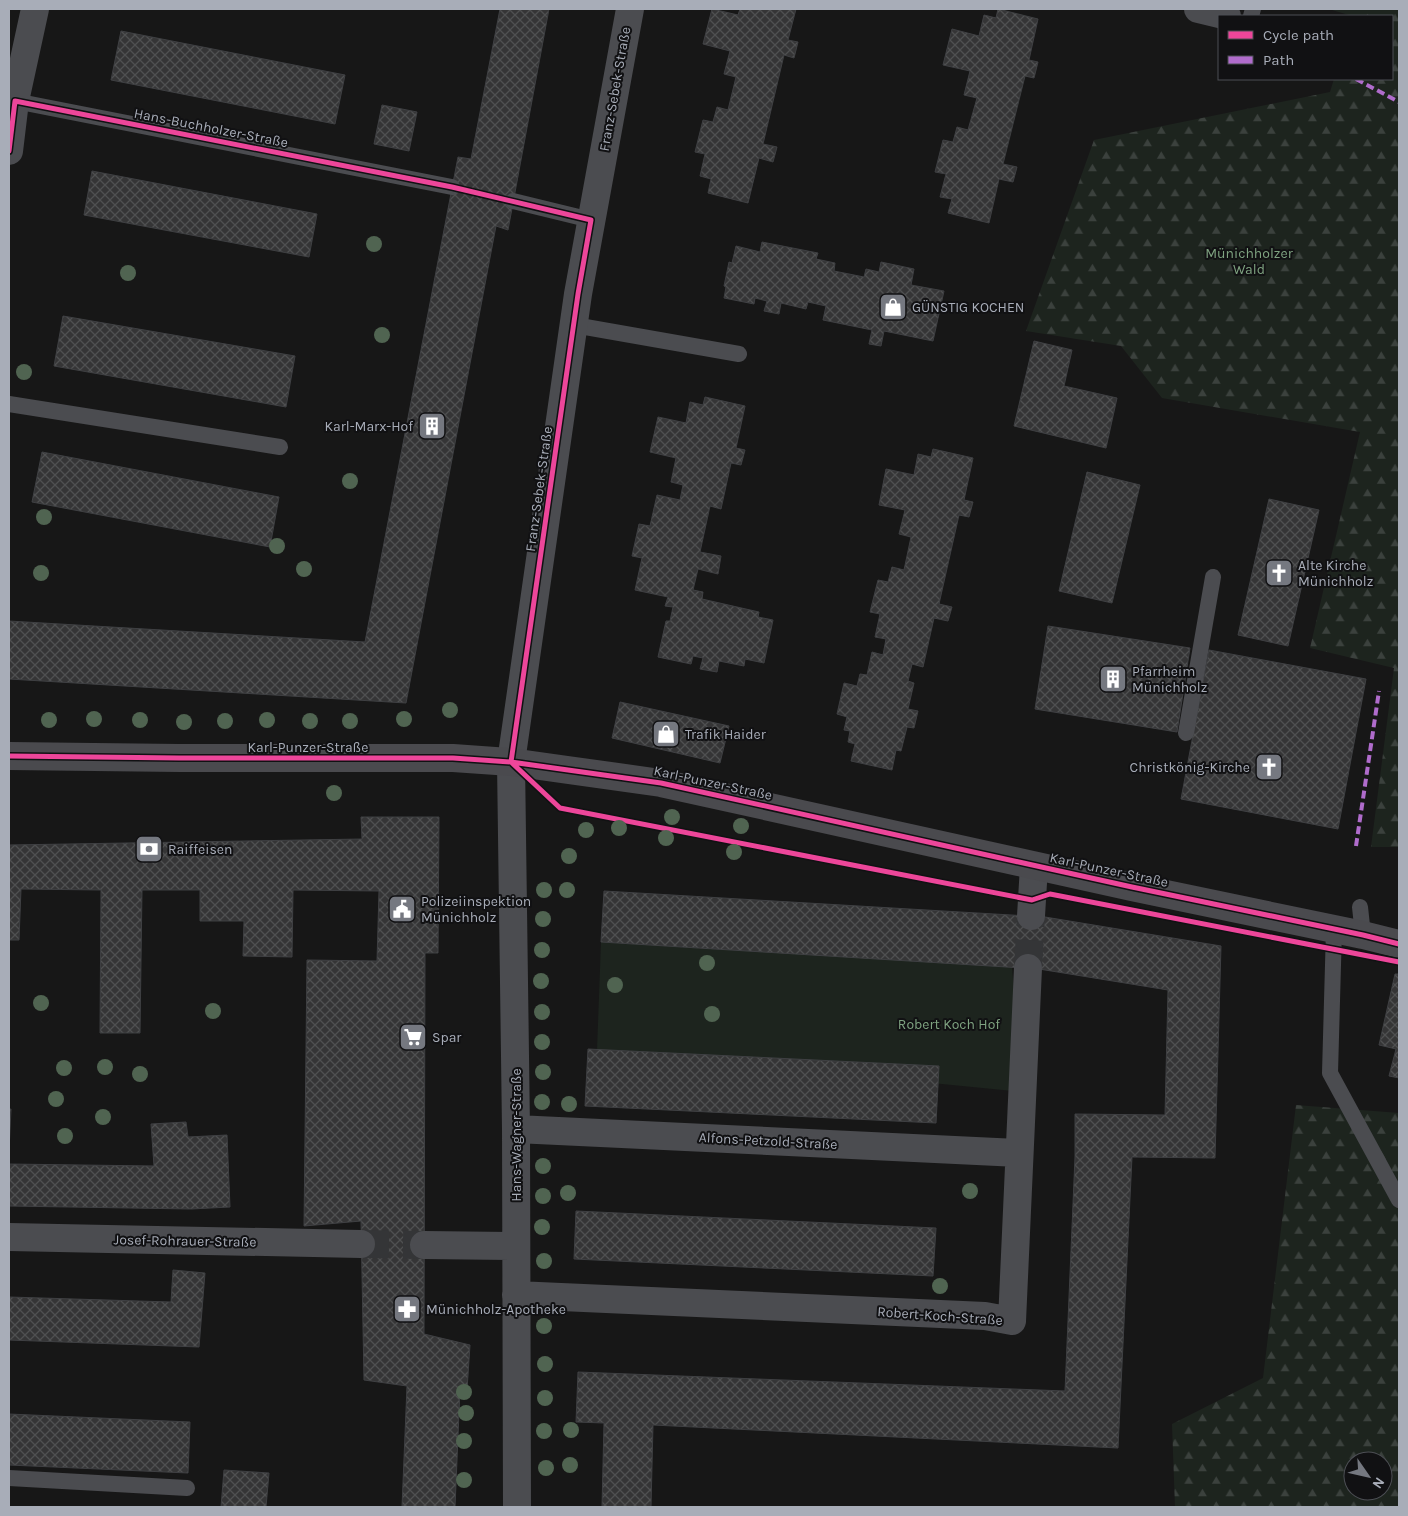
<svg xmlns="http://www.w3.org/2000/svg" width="1408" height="1516" viewBox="0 0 1408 1516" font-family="Karla,sans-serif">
	<defs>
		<pattern id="forest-firs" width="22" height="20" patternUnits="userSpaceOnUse" patternTransform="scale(1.25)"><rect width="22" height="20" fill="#1d241e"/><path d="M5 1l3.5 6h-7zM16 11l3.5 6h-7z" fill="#3b413d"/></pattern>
		<pattern id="building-cross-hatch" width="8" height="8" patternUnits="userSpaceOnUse" patternTransform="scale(1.25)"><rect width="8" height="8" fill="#353536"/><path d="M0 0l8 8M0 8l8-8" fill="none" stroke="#4f5051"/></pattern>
	</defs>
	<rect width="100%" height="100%" fill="#171717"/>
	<path fill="#1d241e" d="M601 942 1012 967 1022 1092 597 1050Z"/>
	<path fill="url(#forest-firs)" fill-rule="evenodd" d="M1329 9H1399V847H1371L1394 668 1310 648 1360 432 1162 398 1121 346 1026 331 1094 140 1330 92 1334 79H1392V16H1352Z
		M1296 1105 1399 1113V1507H1175L1172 1424 1263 1378ZM1353 1461H1383V1491H1353Z"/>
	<path fill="url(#building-cross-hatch)" stroke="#3f4043" d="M500 9H549L508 230 496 226 406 703 9 679V621L365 642 458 157 471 159Z
		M712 9 738 15 740 9H796L788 40 798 42 794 58 784 55 763 144 777 147 773 162 759 158 748 203 708 193 711 179 700 176 705 154 695 152 703 120 713 122 717 107 728 110 736 77 724 74 730 51 703 44Z
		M998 9 1038 19 1029 60 1038 62 1034 78 1025 76 1003 164 1017 167 1013 182 999 179 989 223 948 213 952 199 940 197 946 174 935 172 943 140 953 142 957 127 968 130 977 98 964 95 970 71 943 65 952 29 979 36 984 15 996 18Z
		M121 31 345 75 335 124 111 80Z
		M382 105 417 112 409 151 374 144Z
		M92 171 317 214 309 257 84 215Z
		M762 242 818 253 816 259 835 263 834 271 864 277 866 269 879 272 881 262 914 269 911 285 944 291 933 341 884 331 881 346 869 344 872 330 823 320 826 306 808 302 806 309 781 303 779 314 764 311 767 301 755 298 754 304 724 298 726 287 724 286 729 262 732 263 736 246 760 252Z
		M63 316 295 356 286 407 54 366Z
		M1034 341 1072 350 1064 386 1117 398 1106 448 1014 426Z
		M705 397 745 406 736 448 745 450 741 465 731 463 721 509 710 506 700 552 721 556 718 574 698 569 693 590 703 592 702 599 759 612 758 617 773 620 764 663 745 659 744 666 719 661 717 672 700 669 703 658 693 656 691 664 658 657 666 621H670L673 607 665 606 668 597 635 590 642 558 632 556 639 524 650 526 657 495 680 500 683 485 671 482 676 458 650 452 658 417 686 423 690 402 703 405Z
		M933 449 973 458 964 500 973 502 969 517 959 515 939 604 952 607 948 621 934 618 923 667 912 664 908 681 914 683 908 709 918 711 914 728 907 727 901 751 896 750 892 770 851 761 855 744 848 742 850 731 844 730 847 717 837 714 844 683 857 686 860 674 867 675 872 652 883 655 886 639 875 637 880 614 870 612 878 580 888 582 892 567 904 570 911 537 899 534 905 510 879 505 886 469 914 475 918 454 931 457Z
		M42 452 279 497 270 547 32 502Z
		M1087 472 1140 485 1112 603 1059 591Z
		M1269 499 1319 510 1288 646 1238 635Z
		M1048 626 1190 648 1177 732 1035 709Z
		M1209 650 1366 679 1338 829 1181 799Z
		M620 702 729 726 720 763 612 738Z
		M361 817H439L438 953H425L424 1334 470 1345 467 1390 460 1389 455 1507H402L407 1386 364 1380 361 1221 304 1226 307 960 377 961 379 891 293 890 292 957 243 956 244 921H200V890H142L140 1033H100L101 890 21 889 19 940H9V845L362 839Z
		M604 891 1045 917 1221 946 1215 1158 1132 1157 1118 1448 653 1425 651 1507H602L604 1423 576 1422 578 1372 1065 1391 1075 1157V1114L1165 1115 1168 990 1039 969 601 942Z
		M1395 974H1399V1078L1389 1076 1396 1049 1379 1045Z
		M588 1049 939 1066 936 1123 585 1106Z
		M9 1109H11L9 1151Z
		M186 1122 188 1137 227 1135 230 1207 191 1209 9 1206V1164L154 1166 151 1124Z
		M576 1211 936 1228 933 1276 574 1259Z
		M173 1270 205 1273 199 1347 9 1340V1297L171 1302Z
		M9 1414 190 1422 188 1473 9 1465Z
		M224 1470 269 1473 266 1507H221Z"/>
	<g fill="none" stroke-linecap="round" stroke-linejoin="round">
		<path stroke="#343537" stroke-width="28" stroke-dasharray="28 14" stroke-linecap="butt" d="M1028 968 1031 916
			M361 1244 424 1245"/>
		<path stroke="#4b4c50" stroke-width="16" d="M1251 16 1253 9
			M15 101 452 187
			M513 201 591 220
			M574 325 739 354
			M9 404 280 447
			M1186 733 1213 577
			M1360 907 1363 935
			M1334 929 1330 1073 1399 1200
			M9 1478 187 1488"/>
		<path stroke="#4b4c50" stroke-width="28" d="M1198 9 1227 16
			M9 151 15 101 35 9
			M1031 916 1034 866
			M516 1129 1019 1153
			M9 1237 361 1244
			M424 1245 515 1246
			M516 1295 985 1316 1012 1321 1028 968
			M517 1507 516 1129 511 762 578 294 630 9"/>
		<path stroke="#4a4a4e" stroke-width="28" d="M9 756 179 758H453L511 762 568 770 661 783 1132 887 1363 935 1399 944"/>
		<path stroke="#b06ccc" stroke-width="4" stroke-dasharray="8 4" stroke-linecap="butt" d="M1356 79 1399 102
			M1356 846 1379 691"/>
		<g stroke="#111113" stroke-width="8">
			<path id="cycleway" d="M9 151 15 101 452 187 591 220 578 294 511 762
				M9 756 179 758H453L511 762 568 770 661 783 1132 887 1363 935 1399 944
				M511 762 560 808 1032 900 1050 894 1399 962"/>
		</g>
		<use href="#cycleway" stroke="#ed469a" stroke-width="5"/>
	</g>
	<g fill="#506451">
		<circle cx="374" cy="244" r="8"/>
		<circle cx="128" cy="273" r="8"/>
		<circle cx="382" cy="335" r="8"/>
		<circle cx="24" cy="372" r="8"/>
		<circle cx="350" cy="481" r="8"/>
		<circle cx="44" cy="517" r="8"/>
		<circle cx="277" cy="546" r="8"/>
		<circle cx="304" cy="569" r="8"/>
		<circle cx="41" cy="573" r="8"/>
		<circle cx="450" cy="710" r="8"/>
		<circle cx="94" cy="719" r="8"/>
		<circle cx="404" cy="719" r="8"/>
		<circle cx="49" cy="720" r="8"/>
		<circle cx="140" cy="720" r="8"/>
		<circle cx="267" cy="720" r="8"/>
		<circle cx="225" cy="721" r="8"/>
		<circle cx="310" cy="721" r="8"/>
		<circle cx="350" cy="721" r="8"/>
		<circle cx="184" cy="722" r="8"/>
		<circle cx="334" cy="793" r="8"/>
		<circle cx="672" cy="817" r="8"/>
		<circle cx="741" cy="826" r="8"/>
		<circle cx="619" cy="828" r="8"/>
		<circle cx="586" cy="830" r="8"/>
		<circle cx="666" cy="838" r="8"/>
		<circle cx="734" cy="852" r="8"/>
		<circle cx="569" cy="856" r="8"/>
		<circle cx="544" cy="890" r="8"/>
		<circle cx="567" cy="890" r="8"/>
		<circle cx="543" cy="919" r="8"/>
		<circle cx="542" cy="950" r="8"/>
		<circle cx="707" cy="963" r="8"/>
		<circle cx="541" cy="981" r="8"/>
		<circle cx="615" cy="985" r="8"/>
		<circle cx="41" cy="1003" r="8"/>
		<circle cx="213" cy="1011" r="8"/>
		<circle cx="542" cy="1012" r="8"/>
		<circle cx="712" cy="1014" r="8"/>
		<circle cx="542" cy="1042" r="8"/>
		<circle cx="105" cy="1067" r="8"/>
		<circle cx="64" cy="1068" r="8"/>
		<circle cx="543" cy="1072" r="8"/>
		<circle cx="140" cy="1074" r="8"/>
		<circle cx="56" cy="1099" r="8"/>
		<circle cx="542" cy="1102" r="8"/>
		<circle cx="569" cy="1104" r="8"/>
		<circle cx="103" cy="1117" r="8"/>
		<circle cx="65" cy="1136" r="8"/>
		<circle cx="543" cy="1166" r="8"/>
		<circle cx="970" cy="1191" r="8"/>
		<circle cx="568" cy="1193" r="8"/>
		<circle cx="543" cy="1196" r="8"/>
		<circle cx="542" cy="1227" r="8"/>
		<circle cx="544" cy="1261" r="8"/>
		<circle cx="940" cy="1286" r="8"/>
		<circle cx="544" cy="1326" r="8"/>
		<circle cx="545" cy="1364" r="8"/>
		<circle cx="464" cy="1392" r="8"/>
		<circle cx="545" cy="1398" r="8"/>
		<circle cx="466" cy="1413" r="8"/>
		<circle cx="571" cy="1430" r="8"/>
		<circle cx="544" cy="1431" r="8"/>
		<circle cx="464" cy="1441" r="8"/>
		<circle cx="570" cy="1465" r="8"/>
		<circle cx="546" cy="1468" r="8"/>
		<circle cx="464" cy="1480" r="8"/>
	</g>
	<defs>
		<g id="shop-square" transform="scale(1.4375)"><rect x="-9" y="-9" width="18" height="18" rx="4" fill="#757880" stroke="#111113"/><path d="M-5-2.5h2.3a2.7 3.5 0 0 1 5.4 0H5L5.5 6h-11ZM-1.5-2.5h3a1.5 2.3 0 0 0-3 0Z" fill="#fff"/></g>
		<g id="building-square" transform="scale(1.4375)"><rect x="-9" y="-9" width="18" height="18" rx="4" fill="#757880" stroke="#111113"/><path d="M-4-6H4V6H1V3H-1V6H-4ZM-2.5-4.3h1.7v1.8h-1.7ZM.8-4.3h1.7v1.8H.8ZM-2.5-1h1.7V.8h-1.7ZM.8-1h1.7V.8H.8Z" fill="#fff"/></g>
		<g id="church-square" transform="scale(1.4375)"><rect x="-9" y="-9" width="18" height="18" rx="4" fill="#757880" stroke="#111113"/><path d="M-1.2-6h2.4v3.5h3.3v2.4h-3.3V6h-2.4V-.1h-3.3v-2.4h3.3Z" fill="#fff"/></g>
		<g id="bank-square" transform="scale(1.4375)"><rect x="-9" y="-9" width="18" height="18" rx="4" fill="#757880" stroke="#111113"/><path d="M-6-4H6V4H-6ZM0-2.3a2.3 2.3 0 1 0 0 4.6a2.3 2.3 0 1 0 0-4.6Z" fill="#fff"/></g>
		<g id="civic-square" transform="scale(1.4375)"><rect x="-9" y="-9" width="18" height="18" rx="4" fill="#757880" stroke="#111113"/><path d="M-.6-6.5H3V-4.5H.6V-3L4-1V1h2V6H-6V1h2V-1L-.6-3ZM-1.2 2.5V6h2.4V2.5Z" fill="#fff"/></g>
		<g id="supermarket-square" transform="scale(1.4375)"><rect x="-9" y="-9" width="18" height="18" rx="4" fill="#757880" stroke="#111113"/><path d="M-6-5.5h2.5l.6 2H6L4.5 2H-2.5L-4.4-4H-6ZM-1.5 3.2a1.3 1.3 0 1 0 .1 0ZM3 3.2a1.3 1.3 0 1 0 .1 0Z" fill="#fff"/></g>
		<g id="pharmacy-square" transform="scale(1.4375)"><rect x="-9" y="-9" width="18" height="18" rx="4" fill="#757880" stroke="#111113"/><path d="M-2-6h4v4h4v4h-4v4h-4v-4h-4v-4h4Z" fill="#fff"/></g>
	</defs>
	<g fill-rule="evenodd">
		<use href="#shop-square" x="893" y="307"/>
		<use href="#building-square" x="432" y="426"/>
		<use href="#church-square" x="1279" y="573"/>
		<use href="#building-square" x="1113" y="679"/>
		<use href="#shop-square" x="666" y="734"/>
		<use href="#church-square" x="1269" y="767"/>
		<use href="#bank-square" x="149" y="849"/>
		<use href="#civic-square" x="402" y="909"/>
		<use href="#supermarket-square" x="413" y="1037"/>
		<use href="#pharmacy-square" x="407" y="1309"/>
	</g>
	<g text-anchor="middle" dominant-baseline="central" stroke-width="4" stroke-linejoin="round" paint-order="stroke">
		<g font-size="14" fill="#a8adb8" stroke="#111113">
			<text transform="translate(615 89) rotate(-80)">Franz-Sebek-Straße</text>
			<text transform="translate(211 128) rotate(11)">Hans-Buchholzer-Straße</text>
			<text transform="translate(539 489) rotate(-82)">Franz-Sebek-Straße</text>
			<text x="308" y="747">Karl-Punzer-Straße</text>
			<text transform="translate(713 783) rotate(12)">Karl-Punzer-Straße</text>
			<text transform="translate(1109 870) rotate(12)">Karl-Punzer-Straße</text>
			<text transform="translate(516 1135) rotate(-90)">Hans-Wagner-Straße</text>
			<text transform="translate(768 1141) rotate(3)">Alfons-Petzold-Straße</text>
			<text transform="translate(185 1241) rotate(1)">Josef-Rohrauer-Straße</text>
			<text transform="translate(940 1316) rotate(4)">Robert-Koch-Straße</text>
		</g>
		<g font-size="14" fill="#7fa381" stroke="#111113">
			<text x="1249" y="253">Münichholzer<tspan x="1249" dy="16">Wald</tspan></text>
			<text x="949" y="1024">Robert Koch Hof</text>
		</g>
		<g font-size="14" fill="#a8adb8" stroke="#111113" text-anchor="start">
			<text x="912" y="307">GÜNSTIG KOCHEN</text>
			<text x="413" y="426" text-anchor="end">Karl-Marx-Hof</text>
			<text x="1298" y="565">Alte Kirche<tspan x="1298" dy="16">Münichholz</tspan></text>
			<text x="1132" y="671">Pfarrheim<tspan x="1132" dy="16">Münichholz</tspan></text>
			<text x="685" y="734">Trafik Haider</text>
			<text x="1250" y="767" text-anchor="end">Christkönig-Kirche</text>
			<text x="168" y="849">Raiffeisen</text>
			<text x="421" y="901">Polizeiinspektion<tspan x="421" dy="16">Münichholz</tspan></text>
			<text x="432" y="1037">Spar</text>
			<text x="426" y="1309">Münichholz-Apotheke</text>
		</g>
	</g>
	<rect width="1408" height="1516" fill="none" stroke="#a8adb8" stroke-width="20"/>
	<rect x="1218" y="15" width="175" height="65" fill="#111113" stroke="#4d4f55"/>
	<rect x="1228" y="31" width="25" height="8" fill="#ed469a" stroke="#4d4f55"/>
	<text x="1263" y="40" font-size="15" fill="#a8adb8">Cycle path</text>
	<rect x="1228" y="56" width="25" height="8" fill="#b06ccc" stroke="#4d4f55"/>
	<text x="1263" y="65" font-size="15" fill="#a8adb8">Path</text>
	<g transform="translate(1368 1476) rotate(124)"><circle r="24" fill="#111113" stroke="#4d4f55"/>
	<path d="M0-4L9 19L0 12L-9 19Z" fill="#757880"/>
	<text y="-8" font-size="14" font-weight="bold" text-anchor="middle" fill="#a8adb8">N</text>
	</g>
</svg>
